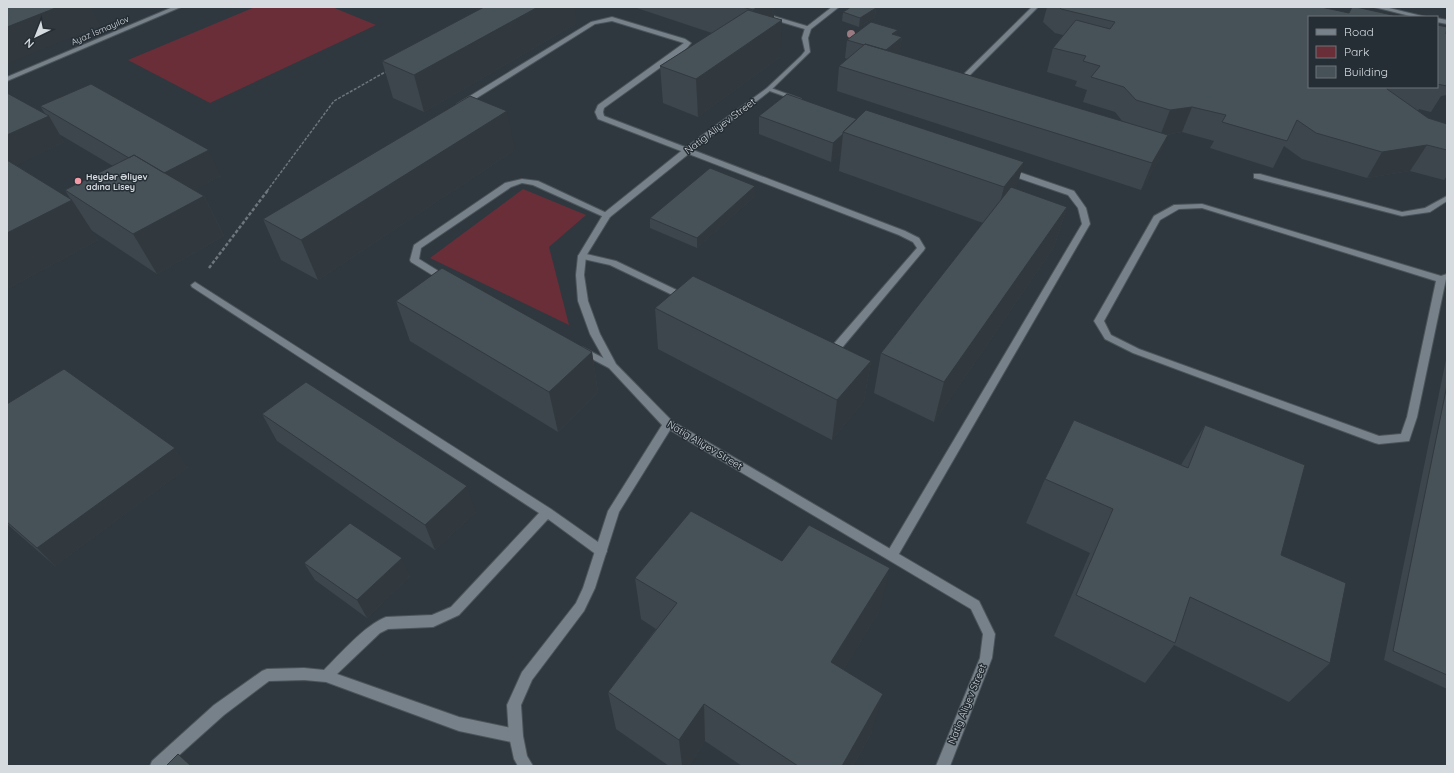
<svg xmlns="http://www.w3.org/2000/svg" width="1454" height="773" viewBox="0 0 1454 773" font-family="Quicksand,sans-serif">
	<rect width="100%" height="100%" fill="#2f383f"/>
	<path fill="#6a2e39" d="M255 7H332L376 25 210 103 128 60Z
		M523 189 586 215 549 247 569 325 430 258Z"/>
	<g fill="none" stroke-linecap="round" stroke-linejoin="round">
		<g stroke="#4c545a" stroke-width="2">
			<path id="lane" d="M1032 7H1038L968 77V83L971 86 970 87 962 85 963 75Z
				M1374 7H1385L1426 17H1414Z
				M770 15 810 27 811 28 808 30 768 18V16Z
				M612 17 685 39 691 43 686 49 604 108 603 112 604 116 905 231 919 238 925 248 924 250 841 349 830 357 825 354 917 248 913 242 899 235 598 119 595 112 598 105 684 43 612 21 595 24 464 106 457 104 591 22Z
				M1437 18 1447 20V24L1437 22Z
				M767 88H771L801 99 795 100 767 90Z
				M1004 169H1010L1074 191 1086 208 1090 224 896 559 892 560 888 559 886 555 888 551 1082 224 1078 208 1068 195 1004 173Z
				M1254 174H1260L1402 212 1425 208 1447 196V201L1430 212 1402 216 1254 178Z
				M522 179 538 181 611 215 610 217H604L533 185 522 183 511 187 421 248 419 259 448 277 449 279 448 281H442L411 262 410 260 414 245 505 183Z
				M1202 204 1441 276 1447 274 1417 417 1409 441 1379 444 1375 443 1133 353 1105 339 1094 321 1154 216 1174 205ZM1202 208 1436 281 1407 417 1401 434 1379 436 1139 349 1111 335 1104 321 1160 220 1179 209Z
				M582 253 616 261 689 296 691 298 689 300H683L610 265 579 258 578 256Z
				M195 282 551 509 605 547 607 551 605 555 601 556 597 555 548 519 459 615 433 627 388 629 380 633 337 674 459 717 516 729 521 731 523 736 521 741 516 743 459 731 326 682 304 680 269 681 224 715 167 766H150L152 761 214 705 262 671 267 669 304 668 324 670C340 654 365 625 386 617L432 615 451 607 539 513 192 287 191 285Z
				M582 347 615 364 617 366 615 368H609L579 352 577 350 579 348Z"/>
		</g>
		<g stroke="#4c545a" stroke-width="2">
			<path id="street" d="M173 7H181L7 81V77Z
				M832 7H839L811 29 808 38 810 52 771 90 691 152 610 217 586 256 584 275 588 301 600 334 616 364 672 421 979 601 995 634 992 658 950 766H936L980 658 983 634 971 609 670 430 619 512 595 588 584 611 532 680 521 705 523 736 527 756 533 766H518L514 759 509 736 507 705 522 672 576 603 583 588 608 511 662 425 609 368 590 334 578 301 576 275 578 256 604 213 685 148 767 88 801 56 805 51 802 38 805 28Z"/>
		</g>
		<path stroke="#6e767c" stroke-width="1.5" stroke-dasharray="3 1.5" stroke-linecap="butt" d="M267 191 334 101 387 71"/>
		<path stroke="#6e767c" stroke-width="2.5" stroke-dasharray="3.5 2" stroke-linecap="butt" d="M209 268 268 190"/>
		<use href="#lane" fill="#778189" fill-rule="evenodd"/>
		<use href="#street" fill="#778189" fill-rule="evenodd"/>
	</g>
	<circle fill="#9b7b82" cx="851" cy="34" r="4"/>
	<path fill="#3d464c" fill-rule="evenodd" d="M634 7H774V18L780 57 698 117 663 103 660 66 712 33Z
		M1047 7H1321L1309 87H1437V25L1446 34H1447V95L1441 96 1431 112 1419 109 1418 111 1428 118 1447 124V176L1444 180 1410 171 1367 178 1302 159 1284 146 1273 168 1210 148 1214 141 1182 132 1166 135 1158 161 1141 190 837 91 839 66 848 59 845 58 847 40 897 36 902 37 899 54 1123 122 1115 112 1083 102 1087 90 1075 86 1077 81 1047 72 1053 48 1063 35 1055 33 1043 22Z
		M876 8 875 17 859 27 842 21 843 12Z
		M577 23 424 112 393 98 382 61Z
		M7 93 46 115 40 106 221 176 194 190 204 196 224 236 157 274 91 230 98 240 7 289ZM59 134 113 166 65 190 71 200 16 165 64 142Z
		M787 94 1016 189 1067 207 1054 247 934 422 874 393 881 353 983 223 839 171 841 153 831 162 759 134V116Z
		M515 150 318 280 281 260 263 219Z
		M755 196 697 248 650 228V218Z
		M396 301 592 352 598 392 558 432 410 341Z
		M655 308 871 361 864 401 832 440 658 349Z
		M1447 355V689L1384 660Z
		M7 404 188 467 55 566 7 524Z
		M262 414 476 512 435 550 277 441Z
		M1205 425 1281 555 1330 663 1289 702 1174 645 1145 683 1054 636 1090 553 1026 523 1045 479 1181 465Z
		M782 561 880 610 843 670 872 732 853 766H742L705 741 689 766H669L616 729 608 692 656 629 641 619 635 578Z
		M304 563 410 576 367 618 315 580Z"/>
	<path fill="#32393e" d="M58 7H91L100 26 7 64V27Z
		M538 7H575L577 23 424 112 414 75Z
		M758 7H774V26L782 20 780 57 698 117 696 79 752 41 753 10Z
		M876 8 875 17 859 27 860 18Z
		M898 30 896 42 902 37 899 55 884 52 892 34Z
		M1192 107 1182 132 1160 136 1170 110Z
		M507 111 515 150 318 280 301 240Z
		M49 116 64 142 7 170V135Z
		M843 134 841 153 831 162 833 143Z
		M1168 135 1158 161 1141 190 1152 163Z
		M1427 145 1410 171 1367 178 1382 152Z
		M209 150 221 176 172 202 158 175Z
		M1024 162 1013 201 994 227 1004 187Z
		M755 186V196L697 248V238Z
		M204 196 224 236 157 274 133 234Z
		M72 200 98 240 7 289V233Z
		M1067 207 1054 247 934 422 944 382Z
		M592 352 598 392 558 432 549 392Z
		M871 361 864 401 832 440 837 400Z
		M175 448 188 467 55 566 37 548Z
		M467 486 476 512 435 550 425 525Z
		M402 558 410 576 367 618 357 600Z
		M890 568 880 610 824 701 831 662Z
		M883 694 872 732 853 766H842Z
		M704 704 705 741 689 766H682L679 740Z"/>
	<path fill="#475158" stroke="#32393e" d="M7 7H58L7 27Z
		M484 7H538L414 75 382 61Z
		M742 7H758L753 10Z
		M851 7H873L876 8 860 18 843 12Z
		M1059 7H1321L1349 13 1352 7H1356L1401 17H1309V87H1387V89L1428 118 1447 124V150L1427 145 1382 152 1316 133 1297 120 1287 141 1222 122 1226 115 1192 107 1170 110 1136 100 1124 87 1091 77 1100 66 1083 61 1086 56 1053 48 1076 20 1110 29 1115 22 1061 9Z
		M748 10 782 20 696 79 660 66Z
		M871 22 898 30 892 34 902 37 886 50 865 44 864 45 847 40Z
		M1437 25 1447 27 1446 34H1447V86L1437 84Z
		M865 44 1168 135 1152 163 839 66Z
		M91 84 209 150 164 173 134 155 129 158 40 106Z
		M7 93 49 116 7 135Z
		M787 94 857 119 843 132V134L833 143 759 116Z
		M470 96 507 111 301 240 263 219Z
		M866 110 1024 162 1004 187 843 132Z
		M134 155 204 196 133 234 65 190Z
		M7 160 72 200 7 233Z
		M710 168 755 186 697 238 650 218Z
		M1011 187 1067 207 944 382 881 353Z
		M442 268 592 352 549 392 396 301Z
		M693 276 871 361 837 400 655 308Z
		M64 369 175 448 37 548 7 522V404Z
		M306 382 467 486 425 525 262 414Z
		M1447 385V675L1393 651Z
		M1074 420 1188 468 1205 425 1305 465 1281 555 1346 583 1330 663 1190 597 1175 643 1076 595 1113 509 1045 479Z
		M691 511 782 561 809 525 890 568 831 662 883 694 842 766H798L704 704 679 740 608 692 677 603 635 578Z
		M350 523 402 558 357 600 304 563Z
		M178 754 191 766H166Z"/>
	<circle fill="#f49aa6" stroke="#262e35" stroke-width="1.5" cx="78" cy="181" r="4"/>
	<g text-anchor="middle" dominant-baseline="central" stroke-width="3" stroke-linejoin="round" paint-order="stroke">
		<g font-size="9" fill="#d5dbdf" stroke="#262e35">
			<text transform="translate(100 30) rotate(-23)">Ayaz İsmayılov</text>
		</g>
		<g font-size="9" font-weight="bold" fill="#d5dbdf" stroke="#262e35" text-anchor="start">
			<text x="86" y="176">Heydər Əliyev<tspan x="86" dy="10">adına Lisey</tspan></text>
		</g>
		<g font-size="10" fill="#d5dbdf" stroke="#262e35">
			<text transform="translate(720 126) rotate(-37)">Natig Aliyev Street</text>
			<text transform="translate(705 445) rotate(31)">Natig Aliyev Street</text>
			<text transform="translate(967 704) rotate(-68)">Natig Aliyev Street</text>
		</g>
	</g>
	<rect width="1454" height="773" fill="none" stroke="#d5dbdf" stroke-width="16"/>
	<rect x="1308" y="16" width="130" height="72" fill="#262e35" stroke="#6c7379"/>
	<rect x="1316" y="29" width="20" height="6" fill="#778189" stroke="#6c7379"/>
	<text x="1344" y="36" font-size="12" fill="#d5dbdf">Road</text>
	<rect x="1316" y="46" width="20" height="12" fill="#6a2e39" stroke="#6c7379"/>
	<text x="1344" y="56" font-size="12" fill="#d5dbdf">Park</text>
	<rect x="1316" y="66" width="20" height="12" fill="#475158" stroke="#6c7379"/>
	<text x="1344" y="76" font-size="12" fill="#d5dbdf">Building</text>
	<g transform="translate(36 36) rotate(223)" stroke="#262e35" stroke-width="3" paint-order="stroke">
	<path d="M0-3L7 15L0 10L-7 15Z" fill="#d5dbdf"/>
	<text y="-6" font-size="11" font-weight="bold" text-anchor="middle" fill="#d5dbdf">N</text>
	</g>
</svg>
